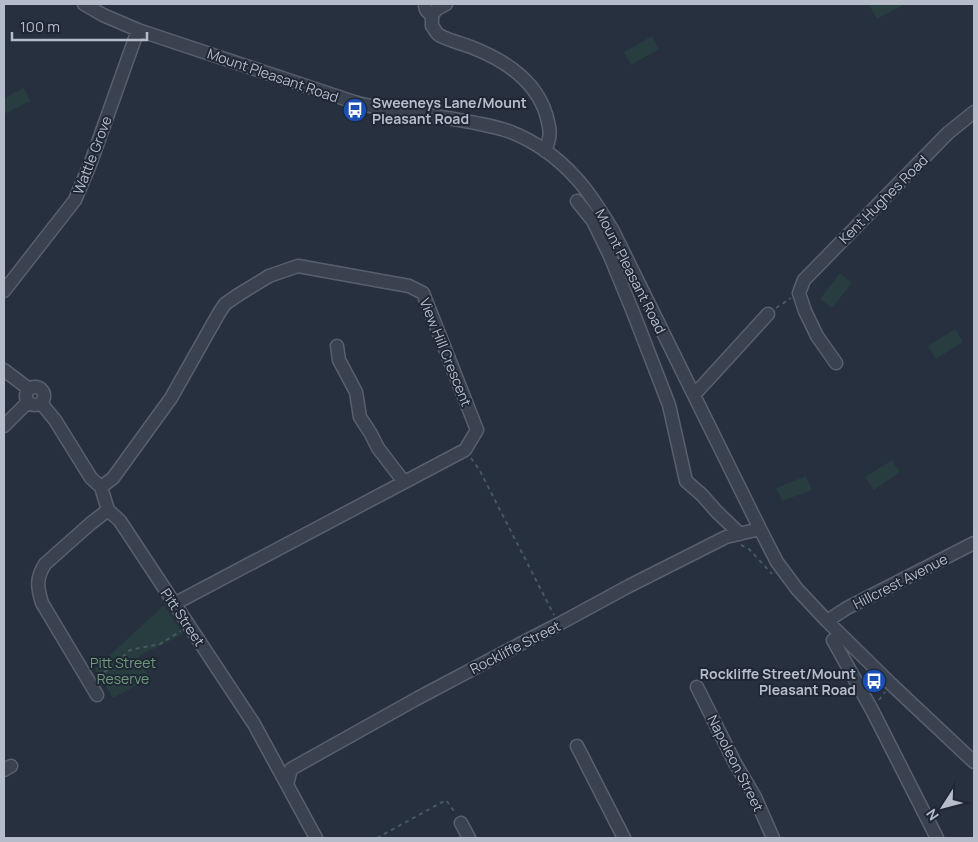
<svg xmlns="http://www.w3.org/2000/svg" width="978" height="842" viewBox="0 0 978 842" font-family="Manrope,sans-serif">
	<rect width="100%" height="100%" fill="#26303f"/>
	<path fill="#283d40" d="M870 4H905L877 19 869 5Z
		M652 36 659 49 631 65 624 52Z
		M24 88 30 101 4 114V98Z
		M840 273 852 283 832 308 820 299Z
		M955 329 963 342 936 359 928 346Z
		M892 460 900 472 874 490 865 477Z
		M806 476 812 490 782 501 776 488Z
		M164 605 183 634 139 656 150 678 113 698 95 669Z"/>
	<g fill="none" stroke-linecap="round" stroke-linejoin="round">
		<g stroke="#58606d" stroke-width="15">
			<path id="minor" d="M84 4 103 15 138 30 354 102C383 110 412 113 441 117 464 121 489 124 511 132 536 142 558 158 576 178 591 194 602 213 613 231L760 529 777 562 797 589 827 621 891 684 974 762
				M425 4C425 10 427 12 432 15
				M446 4 437 9 432 15V26C434 28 436 33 439 35 445 39 463 44 471 47 502 59 535 79 546 114 550 129 552 135 545 151
				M577 201 593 221 610 256 633 312 669 405 686 481 702 495 717 512 740 534
				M4 291 75 200 91 162 138 30
				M337 346 339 360 356 392 360 417 371 434 378 448 404 482
				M836 363 817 336 805 311 799 293 804 280 948 133 974 112
				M4 370 29 389
				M26 396a9 9 0 1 1 18 0a9 9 0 1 1-18 0Z
				M694 395 768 314
				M41 403 55 420 91 478 101 487 108 510 120 521 254 724 316 838
				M4 426 28 402
				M101 487 113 478 171 398 219 313 225 304 238 295 269 276 298 266 409 286 423 293 477 430 465 450 174 604
				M827 621 847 608 974 543
				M833 640 872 710 937 838
				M697 687 735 763 755 797 773 838
				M97 695 42 603C37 587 36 578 45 564L90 524 108 510
				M577 746 624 838
				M4 770 11 766
				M287 785 291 769 418 698 522 643 559 624 629 586 726 537 760 529
				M461 823 469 838"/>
		</g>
		<path stroke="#46595d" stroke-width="2" stroke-dasharray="4 4" stroke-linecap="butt" d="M776 308 791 298
			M471 458 480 471 554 615
			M741 545 749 549 772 574
			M97 676 108 670 130 650 160 644 181 631
			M879 700 885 692
			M377 838 446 800 456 814"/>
		<use href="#minor" stroke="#3a424f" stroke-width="12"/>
	</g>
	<defs>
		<g id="bus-disc" transform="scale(1.25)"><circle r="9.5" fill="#1a4fb4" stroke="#1f2734"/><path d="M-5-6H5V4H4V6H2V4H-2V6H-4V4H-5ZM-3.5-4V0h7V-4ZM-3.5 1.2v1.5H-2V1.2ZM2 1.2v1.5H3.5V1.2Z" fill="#fff"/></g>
	</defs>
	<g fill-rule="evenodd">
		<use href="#bus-disc" x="355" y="110"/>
		<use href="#bus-disc" x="874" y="681"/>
	</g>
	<g text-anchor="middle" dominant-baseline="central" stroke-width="4" stroke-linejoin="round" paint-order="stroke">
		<g font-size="14" fill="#b6bdca" stroke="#1f2734">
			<text transform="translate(273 75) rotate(19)">Mount Pleasant Road</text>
			<text transform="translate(92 155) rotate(-69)">Wattle Grove</text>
			<text transform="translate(883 199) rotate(-45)">Kent Hughes Road</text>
			<text transform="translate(631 271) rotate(63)">Mount Pleasant Road</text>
			<text transform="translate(446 352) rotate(68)">View Hill Crescent</text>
			<text transform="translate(900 581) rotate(-27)">Hillcrest Avenue</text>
			<text transform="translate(183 617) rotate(56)">Pitt Street</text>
			<text transform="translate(515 647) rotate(-27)">Rockliffe Street</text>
			<text transform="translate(736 763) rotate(63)">Napoleon Street</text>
		</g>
		<g font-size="14" font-weight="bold" fill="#b6bdca" stroke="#1f2734" text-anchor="start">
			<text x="372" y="102">Sweeneys Lane/Mount<tspan x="372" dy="16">Pleasant Road</tspan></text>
			<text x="856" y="673" text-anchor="end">Rockliffe Street/Mount<tspan x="856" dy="16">Pleasant Road</tspan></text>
		</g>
		<g font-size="14" fill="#6e9a79" stroke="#1f2734">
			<text x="123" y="662">Pitt Street<tspan x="123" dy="16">Reserve</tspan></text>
		</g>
	</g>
	<rect width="978" height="842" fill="none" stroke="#b6bdca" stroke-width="10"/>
	<g transform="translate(943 807) rotate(234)" stroke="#1f2734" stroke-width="4" paint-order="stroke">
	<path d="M0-4L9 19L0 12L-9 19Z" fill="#b6bdca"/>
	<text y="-8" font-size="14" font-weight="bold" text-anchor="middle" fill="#b6bdca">N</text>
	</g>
	<path d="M12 32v8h135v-8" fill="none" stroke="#b6bdca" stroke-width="2.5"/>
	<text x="20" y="32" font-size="15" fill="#b6bdca" stroke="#1f2734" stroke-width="4" paint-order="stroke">100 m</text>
</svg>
